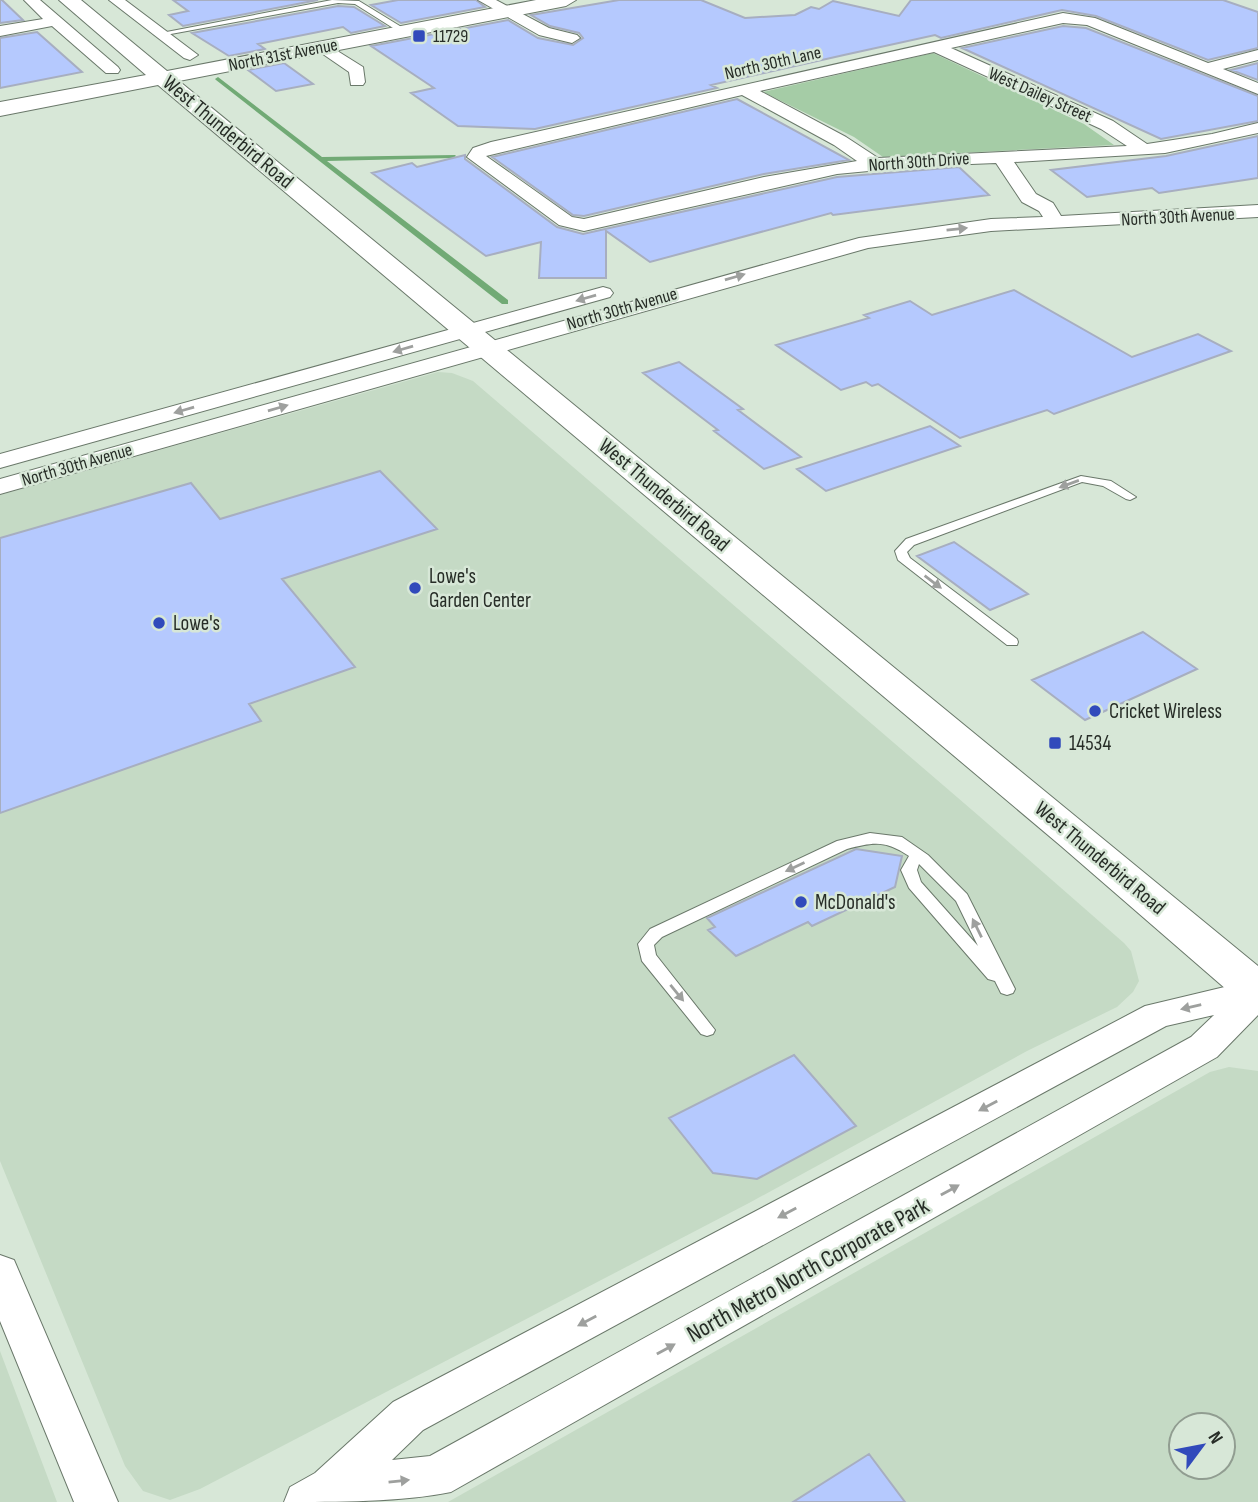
<svg xmlns="http://www.w3.org/2000/svg" width="1258" height="1502" viewBox="0 0 1258 1502" font-family="'Sofia Sans Condensed',sans-serif">
	<rect width="100%" height="100%" fill="#d7e7d7"/>
	<path fill="#c5dac5" fill-rule="evenodd" d="M438 372 452 373 473 381 979 816 1124 943 1131 951 1139 981 1133 992 1117 1007 1027 1051 749 1203 200 1489 170 1500 143 1491 125 1466 0 1161V495Z
		M1229 1067 1258 1071V1502H448L1210 1072ZM1181 1425H1223V1467H1181Z
		M0 1351 57 1502H0Z"/>
	<path fill="#a5cca6" d="M933 53 1084 124 1114 145 883 157 854 137 763 92Z"/>
	<g fill="none" stroke-linecap="round" stroke-linejoin="round">
		<path fill="#71aa75" fill-rule="evenodd" d="M218 77 322 157 455 155 456 156 453 158 327 161 508 300V304H502L216 80 215 79Z"/>
	</g>
	<path fill="#b5c9fe" stroke="#a7aec0" stroke-width="2" d="M0 0H2L23 20 0 23Z
		M173 0H318L183 26 169 15 188 11Z
		M398 0H476L485 7 401 23 371 5Z
		M619 0H701L745 18 795 15 811 7 819 9 833 1 899 16 911 0H1223L1258 12V48L1208 60 1096 16 1062 10 941 38 935 35 844 55 711 85 717 88 535 129 458 126 411 93 434 88 371 46 508 20 538 38 573 45 583 38 579 33 550 26 531 15Z
		M338 6 354 7 385 26 351 33 343 27 258 44 265 49 229 56 192 33Z
		M1063 26 1086 28 1258 96V121L1161 139 962 48Z
		M37 32 82 72 0 88V38Z
		M284 63 313 84 276 91 248 70Z
		M1258 63V80L1231 70Z
		M737 99 849 160 764 174 584 216 573 215 492 157Z
		M1258 136V178L1159 193 1152 188 1087 197 1051 170 1166 156Z
		M465 155V159L557 227 583 234 837 177 959 167 989 195 833 215 831 213 650 262 606 231V278H539L541 242 486 256 372 173 412 163 417 167Z
		M1014 290 1132 357 1198 334 1231 351 1054 414 1047 410 960 438 878 384 872 386 866 382 841 390 776 345 869 318 864 315 910 301 932 315Z
		M679 362 743 409 738 410 801 457 764 469 714 431 718 430 643 373Z
		M930 426 960 446 826 491 797 469Z
		M380 471 437 529 282 579 355 667 249 704 261 721 0 813V538L191 483 220 519Z
		M954 542 987 565 1028 594 990 610 917 556Z
		M1143 632 1197 669 1085 720 1032 680Z
		M856 849 902 856 895 887 812 926 808 922 736 956 708 930 715 927 707 918Z
		M794 1055 856 1126 757 1179 713 1173 669 1118Z
		M869 1454 905 1502H793Z"/>
	<g fill="none" stroke-linecap="round" stroke-linejoin="round">
		<g stroke="#6a786a" stroke-width="2">
			<path id="lane" d="M332 0 359 1 408 31 401 33 355 4 338 3 160 36 156 34Z
				M1081 476 1111 481 1136 497 1130 500 1126 499 1103 486 1082 482 914 545 907 552 910 558 1017 639 1018 642 1017 645H1007L898 560 895 551 906 539Z
				M870 833 902 837 928 855 967 894 1015 989 1013 993 1007 995 1001 993 995 981 988 979 909 888 901 870 909 856C885 840 874 842 847 849L662 937 654 945 656 955 715 1030 713 1034 707 1036 701 1034 642 961 638 944 650 929 837 841ZM919 864 956 901 978 946 921 882 917 870Z"/>
		</g>
		<g stroke="#6a786a" stroke-width="2">
			<path id="street" d="M24 0H40L118 67 120 70 118 73H106L52 26 0 36V26L43 19Z
				M109 0H125L198 55 190 60 184 58Z
				M478 0H496L549 28 577 35 580 38 572 43 539 35Z
				M1063 13 1095 18 1208 63 1258 50V60L1223 69 1258 83V94L1087 25 1063 23 951 48 1113 121 1147 144 1212 134 1258 123V133L1165 153 1014 162 1036 194 1053 203 1061 216 1258 205V217L991 231 868 248 0 494V479L859 238 991 219 1043 217 1039 211 1022 202 996 163 921 166 837 174 584 231 559 225 467 157 473 148 491 142ZM934 52 1101 129 1127 146 878 158 846 137 760 91ZM742 95 834 145 857 161 764 177 584 219 572 217 486 156Z
				M323 42 363 67 365 82 363 85H351L349 72 317 50 315 47 317 44Z
				M603 287 610 289 613 293 610 297 0 468V454Z
				M1258 979V1015L1217 1057 451 1492C403 1502 335 1502 284 1502L290 1487 315 1473 393 1402 1145 1006ZM1214 1015 1191 1037 430 1456 392 1460 423 1430 1166 1026Z
				M0 1255 14 1260 118 1502H74L0 1321Z"/>
		</g>
		<g stroke="#6a786a" stroke-width="2">
			<path id="secondary" d="M59 0H81L167 71 536 0H576L566 6 179 81 1258 966V1008L1242 1003 1061 846 158 85 0 116V102L146 75Z"/>
		</g>
		<use href="#lane" fill="#fff" fill-rule="evenodd"/>
		<use href="#street" fill="#fff" fill-rule="evenodd"/>
		<use href="#secondary" fill="#fff" fill-rule="evenodd"/>
	</g>
	<defs><path id="oneway-solid" d="M-6-.8H1V-3.2L6.5 0L1 3.2V.8H-6Z" transform="scale(1.75)"/></defs>
	<g fill="#9ea09e">
		<use href="#oneway-solid" transform="translate(957 229) rotate(-6)"/>
		<use href="#oneway-solid" transform="translate(735 277) rotate(-16)"/>
		<use href="#oneway-solid" transform="translate(586 298) rotate(164)"/>
		<use href="#oneway-solid" transform="translate(403 349) rotate(164)"/>
		<use href="#oneway-solid" transform="translate(278 408) rotate(-16)"/>
		<use href="#oneway-solid" transform="translate(184 410) rotate(164)"/>
		<use href="#oneway-solid" transform="translate(1069 484) rotate(160)"/>
		<use href="#oneway-solid" transform="translate(933 582) rotate(37)"/>
		<use href="#oneway-solid" transform="translate(795 867) rotate(155)"/>
		<use href="#oneway-solid" transform="translate(977 928) rotate(-116)"/>
		<use href="#oneway-solid" transform="translate(677 993) rotate(51)"/>
		<use href="#oneway-solid" transform="translate(1191 1007) rotate(167)"/>
		<use href="#oneway-solid" transform="translate(988 1106) rotate(152)"/>
		<use href="#oneway-solid" transform="translate(950 1190) rotate(-29)"/>
		<use href="#oneway-solid" transform="translate(787 1213) rotate(152)"/>
		<use href="#oneway-solid" transform="translate(587 1321) rotate(152)"/>
		<use href="#oneway-solid" transform="translate(666 1349) rotate(-29)"/>
		<use href="#oneway-solid" transform="translate(399 1481) rotate(-6)"/>
	</g>
	<g fill="#314abb" stroke="#d7e7d7" stroke-width="2.5">
		<rect x="412" y="29" width="14" height="14" rx="3.5"/>
		<circle cx="415" cy="588" r="7"/>
		<circle cx="159" cy="623" r="7"/>
		<circle cx="1095" cy="711" r="7"/>
		<rect x="1048" y="736" width="14" height="14" rx="3.5"/>
		<circle cx="801" cy="902" r="7"/>
	</g>
	<g text-anchor="middle" dominant-baseline="central" stroke-width="5" stroke-linejoin="round" paint-order="stroke">
		<g font-size="18" fill="#272d27" stroke="#d7e7d7" text-anchor="start">
			<text x="433" y="36">11729</text>
		</g>
		<g font-size="18" fill="#272d27" stroke="#d7e7d7">
			<text transform="translate(283 55) rotate(-11)">North 31st Avenue</text>
			<text transform="translate(773 63) rotate(-13)">North 30th Lane</text>
			<text transform="translate(1040 95) rotate(24)">West Dailey Street</text>
			<text transform="translate(919 162) rotate(-4)">North 30th Drive</text>
			<text transform="translate(1178 217) rotate(-3)">North 30th Avenue</text>
			<text transform="translate(622 309) rotate(-16)">North 30th Avenue</text>
			<text transform="translate(77 465) rotate(-16)">North 30th Avenue</text>
		</g>
		<g font-size="21" fill="#272d27" stroke="#d7e7d7">
			<text transform="translate(228 132) rotate(40)">West Thunderbird Road</text>
			<text transform="translate(664 495) rotate(40)">West Thunderbird Road</text>
			<text transform="translate(1100 858) rotate(40)">West Thunderbird Road</text>
		</g>
		<g font-size="21" fill="#272d27" stroke="#d7e7d7" text-anchor="start">
			<text x="429" y="576">Lowe's<tspan x="429" dy="24">Garden Center</tspan></text>
			<text x="173" y="623">Lowe's</text>
			<text x="1109" y="711">Cricket Wireless</text>
			<text x="1069" y="743">14534</text>
			<text x="815" y="902">McDonald's</text>
		</g>
		<g font-size="24" fill="#272d27" stroke="#d7e7d7">
			<text transform="translate(808 1270) rotate(-29)">North Metro North Corporate Park</text>
		</g>
	</g>
	<g transform="translate(1202 1446) rotate(58)"><circle r="33" fill="#d7e7d7" stroke="#919d91" stroke-width="2"/>
	<path d="M0-5L12 26L0 18L-12 26Z" fill="#314abb"/>
	<text y="-10" font-size="19" font-weight="bold" text-anchor="middle" fill="#272d27">N</text>
	</g>
</svg>
